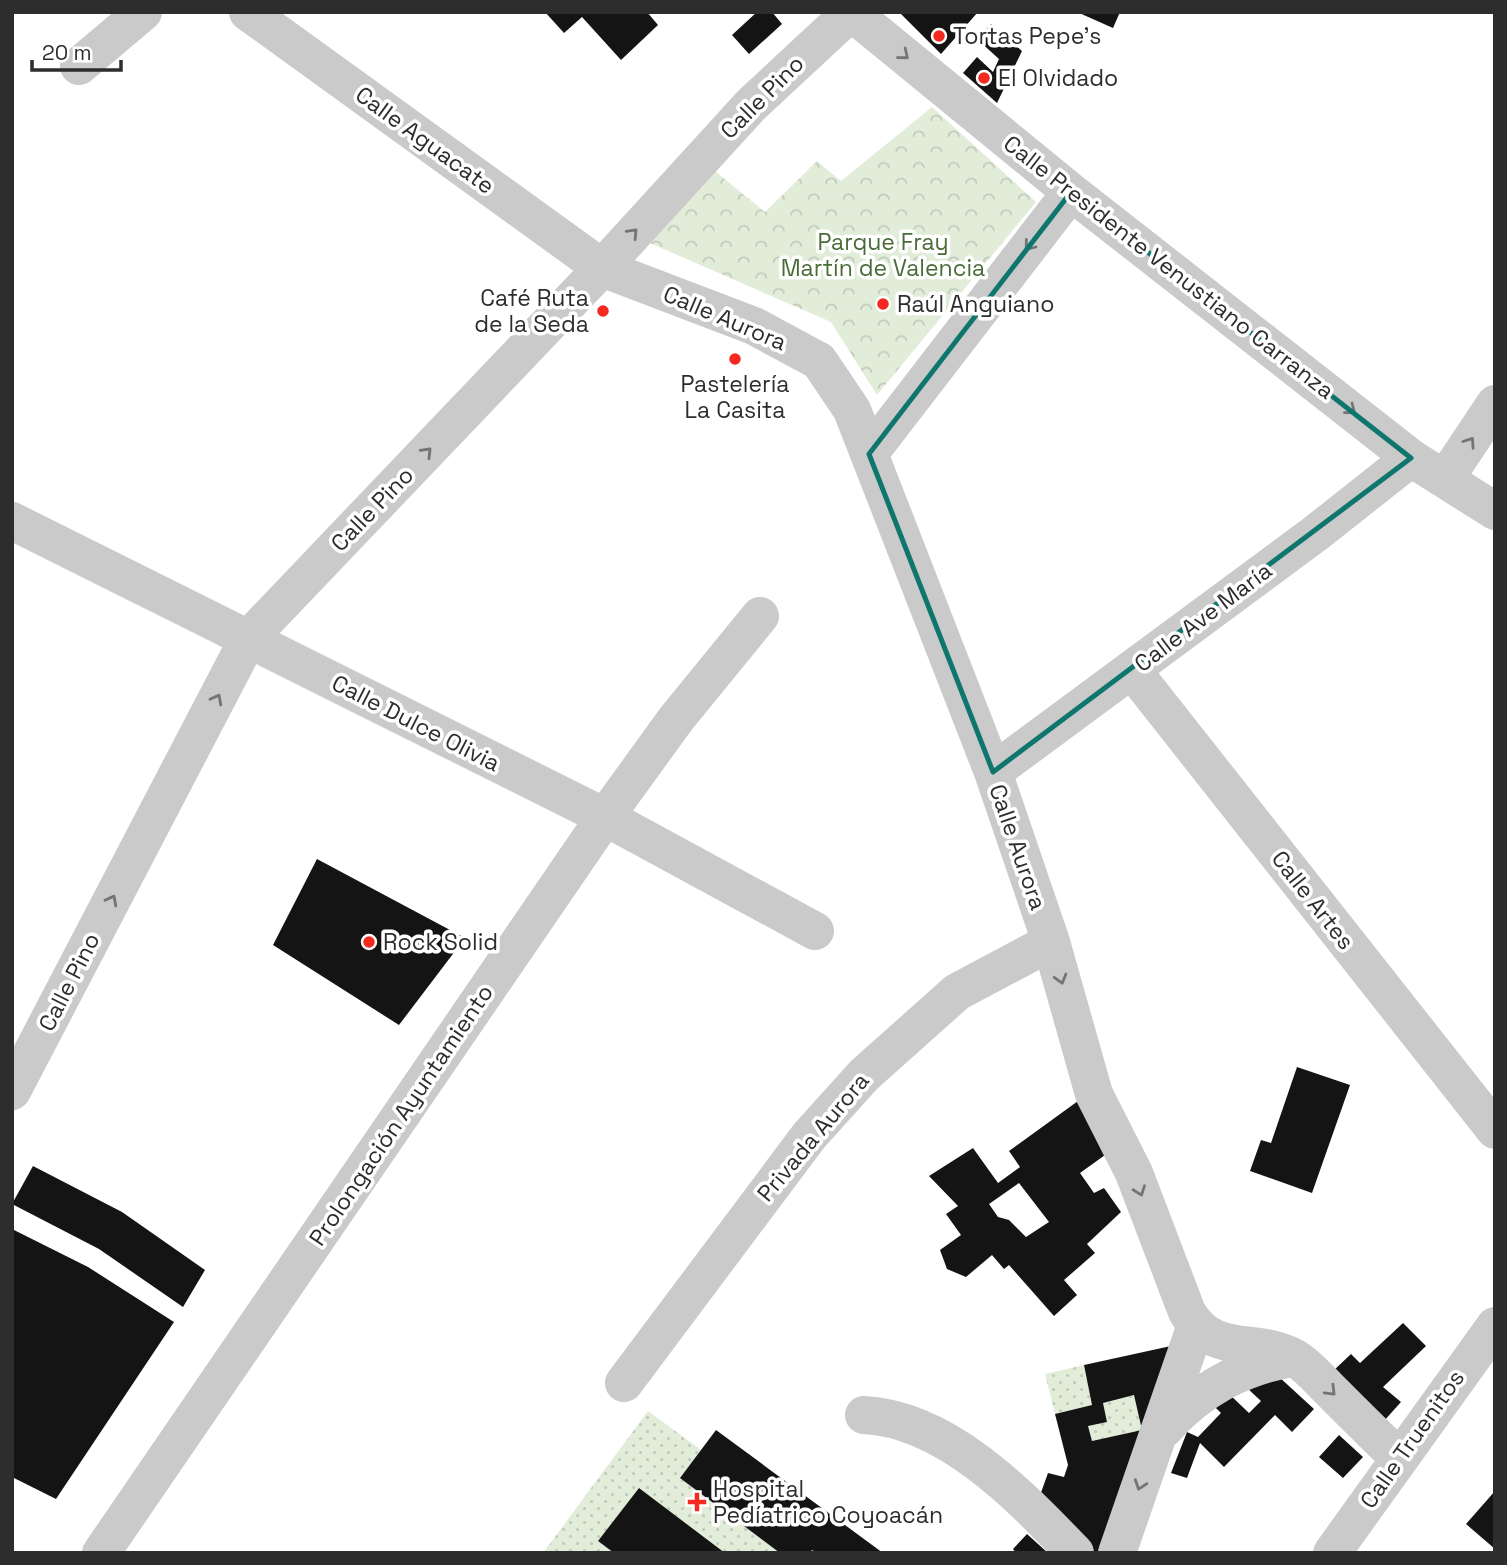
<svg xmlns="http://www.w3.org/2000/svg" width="1507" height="1565" viewBox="0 0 1507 1565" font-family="'Space Grotesk',sans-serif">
	<defs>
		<pattern id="park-crowns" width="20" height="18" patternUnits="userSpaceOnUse" patternTransform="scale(1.75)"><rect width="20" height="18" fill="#e1ecd9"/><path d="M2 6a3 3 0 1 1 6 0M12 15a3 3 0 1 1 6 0" fill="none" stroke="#c1cbbb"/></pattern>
		<pattern id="garden-dots" width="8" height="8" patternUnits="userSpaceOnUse" patternTransform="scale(1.75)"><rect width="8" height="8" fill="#e1ecd9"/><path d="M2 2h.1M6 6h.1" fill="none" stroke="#c1cbbb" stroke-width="1.8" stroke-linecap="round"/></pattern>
	</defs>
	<rect width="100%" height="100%" fill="#fff"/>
	<path fill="url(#park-crowns)" d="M932 107 1036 202 877 395 831 322 643 240 710 167 765 212 817 161 841 181Z"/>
	<path fill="url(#garden-dots)" d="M1084 1365 1092 1405 1055 1414 1045 1374Z
		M1134 1395 1142 1430 1092 1441 1088 1426 1107 1422 1103 1403Z
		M648 1411 701 1450 680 1478 780 1553H725L639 1488 598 1541 614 1553H543Z"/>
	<path fill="#141414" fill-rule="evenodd" d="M545 12H647L658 25 621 60 582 17 564 33Z
		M757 12H772L782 24 749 54 732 35Z
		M899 12H978L941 54Z
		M1077 12H1120L1113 28Z
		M991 24 1022 51 997 103 963 73 977 57 993 72 999 59 977 39Z
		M317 859 465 938 399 1025 273 945Z
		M1297 1067 1350 1085 1312 1193 1250 1171 1261 1140 1271 1143Z
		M1078 1101 1105 1155 1080 1173 1094 1193 1104 1188 1121 1212 1087 1244 1095 1253 1064 1280 1077 1295 1054 1316 1009 1265 1004 1269 992 1255 966 1277 947 1269 940 1250 961 1235 946 1214 958 1206 929 1176 973 1148 998 1183 1020 1167 1009 1151ZM1019 1183 1049 1222 1026 1237 1009 1220 998 1217 989 1204Z
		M33 1166 122 1212 205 1270 183 1307 99 1249 12 1204Z
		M12 1229 88 1267 174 1322 56 1499 12 1477Z
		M1403 1323 1426 1346 1383 1387 1401 1402 1383 1422 1332 1372 1351 1354 1360 1363Z
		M1171 1346 1142 1430 1134 1395 1103 1403 1107 1422 1088 1426 1092 1441 1142 1430 1099 1553H1092L1038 1501 1048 1473 1064 1477 1068 1465 1055 1414 1092 1405 1084 1365Z
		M1278 1376 1314 1409 1292 1432 1275 1415 1224 1467 1200 1443 1187 1478 1171 1473 1187 1432 1198 1437 1221 1413 1214 1406 1228 1393 1249 1413 1261 1401 1246 1387Z
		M716 1430 883 1553H817L812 1550 810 1553H780L680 1478Z
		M1339 1435 1363 1457 1343 1478 1319 1457Z
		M639 1488 725 1553H614L598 1541Z
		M1495 1491V1549L1466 1524Z
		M1027 1534 1048 1553H1016L1013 1549Z"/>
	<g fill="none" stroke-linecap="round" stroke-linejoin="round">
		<path stroke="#cacaca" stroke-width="38" d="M248 12 602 268 754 326 819 361 852 410 993 772 1051 942 1094 1094 1134 1173 1187 1312C1214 1358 1255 1336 1295 1358 1308 1366 1319 1379 1330 1390 1353 1413 1376 1436 1399 1458
			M851 12 1071 192 1411 458 1495 511
			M79 66 143 12
			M869 454 1071 192
			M1445 479 1495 404
			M12 521 605 817 815 931
			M1132 670 1495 1130
			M993 772 1316 533 1411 458
			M12 1091 248 639 602 268 751 105 851 12
			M624 1383 809 1136 864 1075 957 992 1051 942
			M864 1415C947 1419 1020 1496 1075 1553
			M1164 1429C1199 1390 1240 1367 1292 1358
			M101 1553 605 817 676 719 760 616
			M1117 1553 1195 1328
			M1332 1553 1495 1326"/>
	</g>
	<defs><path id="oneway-chevron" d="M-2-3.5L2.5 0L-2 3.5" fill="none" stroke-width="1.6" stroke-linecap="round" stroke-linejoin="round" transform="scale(1.75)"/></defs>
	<g stroke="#747474">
		<use href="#oneway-chevron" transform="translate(904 55) rotate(39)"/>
		<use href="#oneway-chevron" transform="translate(633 233) rotate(-47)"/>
		<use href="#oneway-chevron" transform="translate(1029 246) rotate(128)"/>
		<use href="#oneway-chevron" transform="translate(1351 410) rotate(38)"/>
		<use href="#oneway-chevron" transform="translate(1470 442) rotate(-56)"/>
		<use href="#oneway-chevron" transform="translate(427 452) rotate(-46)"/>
		<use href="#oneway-chevron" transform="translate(217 699) rotate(-62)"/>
		<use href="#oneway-chevron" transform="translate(112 900) rotate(-62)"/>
		<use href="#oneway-chevron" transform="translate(1061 979) rotate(74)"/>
		<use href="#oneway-chevron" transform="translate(1140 1191) rotate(70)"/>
		<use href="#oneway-chevron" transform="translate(1331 1391) rotate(45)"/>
		<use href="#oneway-chevron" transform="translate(1140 1485) rotate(109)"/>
	</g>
	<path fill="none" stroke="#0f766e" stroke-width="5" stroke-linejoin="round" d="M1071 192 1411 458 993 772 869 454Z"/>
	<g fill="#f4291f" stroke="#fff" stroke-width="2.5">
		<circle cx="939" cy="36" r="7"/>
		<circle cx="984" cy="78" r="7"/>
		<circle cx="883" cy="304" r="7"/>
		<circle cx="603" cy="311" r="7"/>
		<circle cx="735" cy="359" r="7"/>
		<circle cx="369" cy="942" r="7"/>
		<path d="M693.5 1491.5h7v7h7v7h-7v7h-7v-7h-7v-7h7z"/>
	</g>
	<g text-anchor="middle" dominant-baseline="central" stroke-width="7" stroke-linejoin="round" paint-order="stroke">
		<g font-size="23" fill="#2d2d2d" stroke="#fff" text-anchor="start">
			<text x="953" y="36">Tortas Pepe's</text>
			<text x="998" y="78">El Olvidado</text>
			<text x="589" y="298" text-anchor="end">Café Ruta<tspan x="589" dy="26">de la Seda</tspan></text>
			<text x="897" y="304">Raúl Anguiano</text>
			<text x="735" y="384" text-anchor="middle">Pastelería<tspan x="735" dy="26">La Casita</tspan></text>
			<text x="383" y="942">Rock Solid</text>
			<text x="713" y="1489">Hospital<tspan x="713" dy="26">Pedíatrico Coyoacán</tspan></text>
		</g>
		<g font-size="23" fill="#2d2d2d" stroke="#fff">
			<text transform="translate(762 97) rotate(-45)">Calle Pino</text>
			<text transform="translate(425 140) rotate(36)">Calle Aguacate</text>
			<text transform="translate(1169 267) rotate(38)">Calle Presidente Venustiano Carranza</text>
			<text transform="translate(725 318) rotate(23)">Calle Aurora</text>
			<text transform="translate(372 509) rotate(-46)">Calle Pino</text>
			<text transform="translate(1203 617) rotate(-37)">Calle Ave María</text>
			<text transform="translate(416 723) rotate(27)">Calle Dulce Olivia</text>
			<text transform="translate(1018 847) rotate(71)">Calle Aurora</text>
			<text transform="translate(1313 900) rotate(52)">Calle Artes</text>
			<text transform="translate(69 982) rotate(-63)">Calle Pino</text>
			<text transform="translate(401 1115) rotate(-56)">Prolongación Ayuntamiento</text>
			<text transform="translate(813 1137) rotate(-50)">Privada Aurora</text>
			<text transform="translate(1412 1439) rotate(-55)">Calle Truenitos</text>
		</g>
		<g font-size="23" fill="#496c37" stroke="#fff">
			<text x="883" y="242">Parque Fray<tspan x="883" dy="26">Martín de Valencia</tspan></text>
		</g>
	</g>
	<rect width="1507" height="1565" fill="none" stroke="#2d2d2d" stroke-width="28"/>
	<path d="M32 60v10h89v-10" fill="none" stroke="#2d2d2d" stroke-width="3.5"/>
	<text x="42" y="60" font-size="21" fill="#2d2d2d" stroke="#ffffff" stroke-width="5" paint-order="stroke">20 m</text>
</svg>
